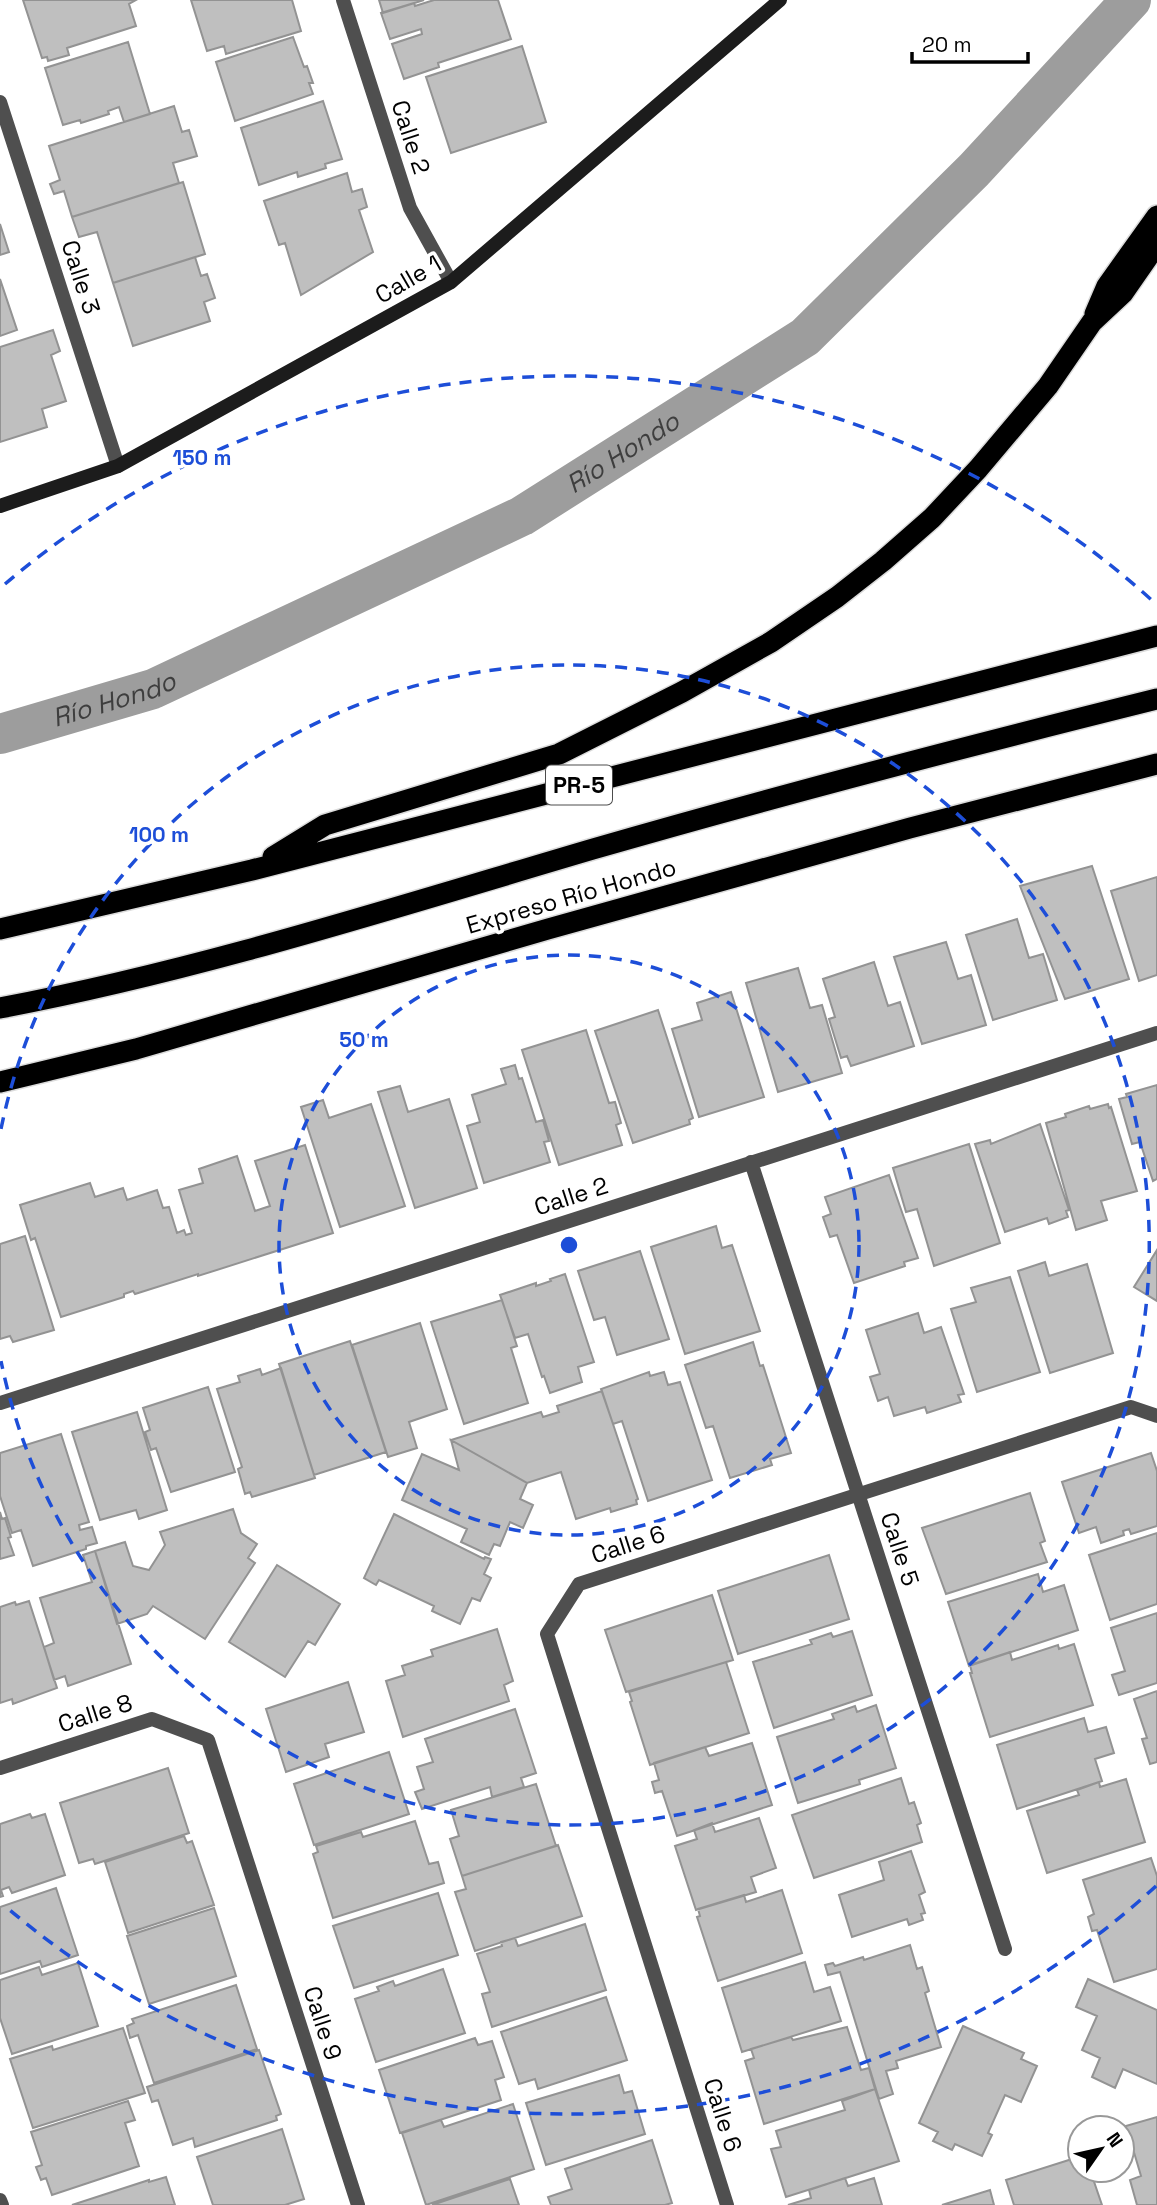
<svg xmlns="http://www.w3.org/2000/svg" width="1157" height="2205" viewBox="0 0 1157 2205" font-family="'Space Grotesk',sans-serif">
	<rect width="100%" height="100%" fill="#fff"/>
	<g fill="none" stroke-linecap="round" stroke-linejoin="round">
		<path stroke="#9d9d9d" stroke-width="40" id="s1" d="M0 734 153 689 522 516 805 337 974 170 1131 0"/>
	</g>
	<path fill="#bfbfbf" stroke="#939393" stroke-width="2" d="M23 0H136L129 4 136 26 67 48 69 55 48 61 47 57 42 58Z
		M191 0H292L301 31 226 54 224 46 207 51Z
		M379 0H424L383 13Z
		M434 0H498L511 39 438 63 439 67 404 79 392 44 422 34 421 29 390 39 381 13 414 3 415 6Z
		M293 37 304 67 307 66 313 83H309L313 94 235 121 216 62Z
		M128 42 150 114 124 122 119 107 108 111 109 114 81 123 80 120 63 125 45 68Z
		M522 46 546 122 451 153 426 77Z
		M323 101 342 159 325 164 326 168 298 177 297 172 259 185 241 128Z
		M174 106 182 132 189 130 197 156 173 163 179 183 72 217 64 191 54 194 50 184 60 180 49 146Z
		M347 173 352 192 362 189 367 207 359 210 373 252 301 295 285 243 279 245 264 201Z
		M183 182 205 254 113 283 97 232 79 237 72 217Z
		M0 224 9 252 0 255Z
		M195 257 201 276 207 274 215 298 204 302 210 321 133 346 113 283Z
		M0 279 17 330 0 336Z
		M53 330 60 351 51 355 66 401 42 409 47 427 0 442V347Z
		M1092 866 1129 979 1065 999 1020 886Z
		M1157 877V975L1139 981 1111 891Z
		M1017 919 1029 958 1043 954 1057 1000 993 1020 966 935Z
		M946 942 958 979 971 975 986 1025 922 1044 894 957Z
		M874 962 888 1006 900 1002 914 1046 851 1066 847 1056 841 1058 829 1019 835 1017 823 979Z
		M798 968 810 1008 822 1005 842 1073 778 1092 746 983Z
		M731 992 764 1097 699 1117 672 1029 702 1020 697 1003Z
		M658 1010 693 1118 689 1120 690 1124 633 1143 595 1031Z
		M586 1030 609 1103 615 1102 621 1123 616 1125 622 1145 559 1165 522 1050Z
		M515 1065 519 1079 522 1078 536 1122 543 1120 549 1141 544 1142 550 1162 484 1183 467 1126 480 1122 472 1095 506 1084 501 1069Z
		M1157 1085V1179L1153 1181 1140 1142 1132 1144 1119 1099 1127 1097 1126 1094Z
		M400 1086 408 1112 449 1099 477 1188 415 1208 378 1092Z
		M323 1100 329 1118 371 1104 405 1206 340 1227 301 1107Z
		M1108 1104 1109 1108 1111 1107 1137 1191 1101 1201 1107 1220 1076 1230 1046 1123 1066 1117 1065 1114 1089 1106 1090 1109Z
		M1040 1124 1069 1210 1066 1211 1068 1217 1049 1224 1047 1218 1005 1232 975 1144 990 1140 991 1144Z
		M969 1144 1000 1243 934 1266 917 1209 906 1212 893 1168Z
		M305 1145 333 1233 198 1276V1274L135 1294 133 1291 124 1294V1297L61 1317 35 1238 31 1240 20 1205 90 1183 95 1197 123 1188 127 1200 157 1190 163 1208 169 1207 177 1233 184 1230 186 1235 192 1233 179 1190 203 1183 199 1169 237 1156 255 1211 270 1206 255 1161Z
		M889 1175 918 1258 904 1262 905 1266 854 1283 837 1235 830 1237 823 1217 831 1214 825 1197Z
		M716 1226 722 1248 732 1245 760 1331 685 1354 651 1247Z
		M25 1236 54 1330 13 1342 10 1336 0 1339V1244Z
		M1157 1250V1301L1134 1287Z
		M640 1251 669 1339 617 1355 605 1317 594 1320 578 1271Z
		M1045 1262 1049 1276 1087 1264 1113 1353 1050 1373 1018 1271Z
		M565 1274 594 1362 578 1367 582 1382 550 1393 544 1376 542 1377 528 1334 515 1338 500 1295 536 1283V1286L551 1281 550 1279Z
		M1010 1277 1040 1372 977 1392 951 1309 976 1302 971 1288Z
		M502 1300 517 1346 511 1348 528 1403 464 1424 431 1322Z
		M918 1313 924 1333 941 1327 964 1394 958 1395 961 1402 927 1413 925 1407 894 1416 888 1397 878 1401 870 1377 880 1374 866 1330Z
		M420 1323 447 1409 409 1422 417 1448 388 1457 352 1345Z
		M350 1341 386 1452 314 1475 279 1364Z
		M753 1342 760 1366 763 1365 791 1453 770 1459 772 1465 730 1478 713 1426 706 1428 685 1365Z
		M281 1368 315 1478 252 1497 250 1492 245 1494 238 1469 242 1467 217 1389 240 1382 238 1376 260 1369 262 1375Z
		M649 1372 650 1376 664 1372 668 1385 680 1382 712 1480 648 1501 622 1421 613 1424 601 1389Z
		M208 1387 235 1472 171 1492 156 1448 151 1450 145 1432 150 1430 143 1408Z
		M602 1391 638 1499 636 1500 637 1504 611 1512 610 1508 576 1519 561 1472 527 1483 451 1440 541 1412 543 1417 559 1412 557 1406Z
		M137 1412 167 1510 139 1519 136 1510 100 1520 72 1432Z
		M61 1434 89 1522 79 1525 80 1530 92 1527 97 1543 86 1546V1549L33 1566 21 1530 12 1533 0 1496V1453Z
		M451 1440 527 1483 520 1499 533 1505 523 1528 510 1522 500 1546 494 1544 489 1555 461 1542 467 1529 402 1500 422 1454 459 1470Z
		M1151 1453 1157 1471V1526L1131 1534 1129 1529 1123 1531 1124 1535 1101 1543 1096 1527 1079 1533 1062 1482Z
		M1030 1493 1045 1541 1040 1543 1047 1562 946 1594 922 1528Z
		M233 1509 241 1533 257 1544 248 1558 255 1563 205 1639 153 1606 147 1614 117 1624 95 1551 125 1542 133 1566 149 1570 165 1545 160 1532Z
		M0 1512 2 1519 5 1518 11 1537 8 1538 14 1555 0 1559Z
		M394 1514 484 1559 485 1557 491 1559 484 1574 491 1578 480 1601 472 1598 460 1624 432 1611 434 1606 379 1580 376 1585 364 1578Z
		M1157 1533V1604L1110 1620 1089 1555Z
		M95 1551 131 1664 68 1686 65 1676 54 1680 44 1647 54 1643 40 1598 92 1582 83 1555Z
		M829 1555 849 1619 738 1654 718 1591Z
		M277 1565 340 1604 315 1645 308 1641 285 1677 229 1642Z
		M1038 1574 1043 1592 1064 1585 1078 1630 969 1666 948 1602Z
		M712 1595 733 1660 626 1692 605 1630Z
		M29 1601 57 1688 13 1704 12 1699 0 1703V1607L15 1602 16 1605Z
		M1157 1613V1683L1119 1695 1112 1675 1125 1671 1111 1628Z
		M497 1629 513 1681 504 1685 509 1701 403 1737 386 1681 405 1675 402 1666 433 1656 431 1650Z
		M852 1631 872 1695 774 1728 753 1662 812 1644 810 1640 831 1633 833 1637Z
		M1074 1644 1093 1705 990 1737 970 1673H972L970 1665 1010 1652 1012 1660 1058 1645 1059 1649Z
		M726 1662 749 1733 650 1765 630 1702 632 1701 629 1692Z
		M348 1682 364 1732 325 1744 329 1757 286 1772 266 1709Z
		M1157 1691V1762L1150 1764 1142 1739 1147 1738 1134 1699Z
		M876 1705 896 1768 859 1780 860 1784 798 1803 777 1737 834 1719 832 1714 855 1706 857 1712Z
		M515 1709 536 1773 521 1778 524 1787 492 1797 490 1787 422 1809 415 1792 424 1789 417 1767 433 1762 425 1739Z
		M1084 1718 1088 1732 1106 1727 1114 1753 1095 1759 1102 1781 1017 1809 997 1745Z
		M752 1743 772 1805 677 1836 662 1791 655 1793 652 1782 659 1780 654 1763 705 1747 709 1756Z
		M389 1752 409 1814 314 1845 294 1784Z
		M168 1768 189 1833 95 1864 93 1859 79 1863 60 1803Z
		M901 1778 909 1804 914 1802 921 1823 917 1825 922 1842 814 1878 792 1815Z
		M1126 1779 1145 1842 1047 1873 1027 1811 1079 1795 1077 1790 1099 1782 1100 1787Z
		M536 1784 556 1846 462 1876 450 1839 459 1836 451 1810Z
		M30 1814 32 1818 45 1814 65 1875 12 1893 9 1887 1 1890 3 1896 0 1897V1824Z
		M759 1818 776 1868 751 1877 756 1892 696 1910 675 1846 697 1839 694 1830 712 1823 715 1832Z
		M415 1821 429 1864 438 1862 444 1883 333 1918 313 1854 318 1852 316 1846 361 1832 363 1837Z
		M184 1836 187 1843 192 1841 214 1905 128 1933 105 1862Z
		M558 1845 582 1916 475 1951 455 1892 466 1889 462 1876Z
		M911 1851 925 1892 919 1895 925 1913 921 1914 923 1920 909 1925 907 1919 852 1937 839 1895 884 1880 879 1862Z
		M1151 1858 1157 1876V1969L1114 1982 1097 1930 1092 1931 1088 1917 1094 1914 1083 1880Z
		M56 1888 78 1955 42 1967 40 1961 0 1974V1907Z
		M782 1890 802 1953 718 1981 697 1917 700 1916 698 1909 744 1895 746 1902Z
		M438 1893 458 1955 354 1988 333 1926Z
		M214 1908 236 1976 149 2004 127 1936Z
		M585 1924 606 1990 492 2027 482 1994 490 1992 477 1954 502 1946 501 1942 515 1938 518 1946Z
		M910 1945 917 1969 922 1967 929 1991 925 1993 941 2047 896 2061 898 2068 886 2071 893 2094 879 2099 840 1972 828 1975 825 1965 833 1963 835 1966 863 1957 864 1960Z
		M805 1962 814 1992 830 1987 841 2021 742 2052 722 1988Z
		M78 1963 98 2026 12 2054 0 2018V1980L39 1967 42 1975Z
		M443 1969 465 2033 376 2062 355 1999 379 1991 377 1987 393 1981 395 1986Z
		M1088 1979 1157 2010V2084L1123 2069 1115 2088 1092 2077 1100 2058 1082 2050 1097 2016 1076 2007Z
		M236 1985 257 2049 154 2083 138 2035 130 2038 127 2026 134 2023 132 2019Z
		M606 1997 627 2060 538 2089 535 2079 519 2084 501 2032Z
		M963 2026 1024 2053 1021 2059 1037 2066 1021 2102 1005 2095 988 2133 992 2135 982 2156 955 2144 952 2150 933 2141 938 2132 919 2123Z
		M847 2027 861 2070 869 2068 875 2089 764 2124 745 2061 754 2058 751 2049 791 2037 793 2040Z
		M123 2028 145 2093 33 2128 10 2059 52 2046 53 2050Z
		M475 2038 478 2045 492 2041 504 2077 495 2080 501 2100 400 2133 379 2070Z
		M259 2050 281 2114 276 2116 277 2120 195 2147 193 2138 173 2145 158 2100 152 2102 147 2087Z
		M619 2075 624 2093 632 2091 645 2134 546 2165 526 2103Z
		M875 2089 899 2161 786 2197 771 2149 781 2147 776 2131 845 2110 842 2101Z
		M128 2101 135 2120 125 2123 139 2166 52 2195 46 2178 41 2180 36 2167 42 2165 31 2132Z
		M513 2104 534 2169 426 2205 402 2133 441 2120 444 2127Z
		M1157 2117V2205H1137L1130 2180 1141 2176 1133 2149 1122 2138V2128H1119Z
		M282 2129 304 2199 285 2205H213L197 2157Z
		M652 2140 672 2203 665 2205H551L548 2197 572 2189 565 2169Z
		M1080 2152V2170H1090L1102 2205H1014L1006 2180 1072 2159 1071 2155Z
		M166 2177 175 2205H72L149 2180V2182Z
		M845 2178 848 2186 874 2178 882 2205H788L811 2198 809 2190Z
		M510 2179 519 2205H432Z
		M990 2190 994 2205H942Z"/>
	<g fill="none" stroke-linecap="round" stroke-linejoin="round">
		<g stroke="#dbdbdb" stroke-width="24">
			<path id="highway" d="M1095 314 1107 286 1157 216
				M273 857 325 825 559 754 682 692 771 642 837 597 883 561 932 518 978 469 1048 386 1092 322 1123 293 1157 244
				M0 929 252 870 1157 636
				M0 1008C201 970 396 907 593 849 780 795 968 746 1157 699
				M0 1082 136 1049 548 929 910 828 1157 764"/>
		</g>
		<path stroke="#4f4f4f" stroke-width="14" d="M343 0 410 208 451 282
			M0 102 118 466
			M751 1162 1005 1949
			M0 1403 1157 1033
			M0 1768 152 1719 208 1740 358 2205
			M0 2200 2 2205
			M727 2205 547 1634 579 1584 1131 1407 1157 1416"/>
		<path stroke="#1c1c1c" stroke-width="14" d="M0 506 118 466 451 282 780 0"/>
		<use href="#highway" stroke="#000" stroke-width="21"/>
	</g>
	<g fill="none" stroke="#1d4ed8" stroke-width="3.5" stroke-dasharray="12 9">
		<circle cx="569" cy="1245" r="290"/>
		<path d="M1 1129A580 580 0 1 1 1 1361"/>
		<path d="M1156 1886A869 869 0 0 1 5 1906M5 584A869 869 0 0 1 1156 604"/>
	</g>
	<g text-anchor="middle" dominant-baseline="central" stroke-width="7" stroke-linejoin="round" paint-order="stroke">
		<rect fill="#fff" stroke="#4c4c4c" stroke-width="2" x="546" y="765.5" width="66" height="39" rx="5"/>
		<g font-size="23" font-weight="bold" fill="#000">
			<text x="579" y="785">PR-5</text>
		</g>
		<g font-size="24" fill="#000" stroke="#fff">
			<text transform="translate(411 137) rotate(72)">Calle 2</text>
			<text transform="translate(81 277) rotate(72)">Calle 3</text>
			<text transform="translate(408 279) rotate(-30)">Calle 1</text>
			<text transform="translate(571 896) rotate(-16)">Expreso Río Hondo</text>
			<text transform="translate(571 1196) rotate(-18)">Calle 2</text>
			<text transform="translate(628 1544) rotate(-18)">Calle 6</text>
			<text transform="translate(900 1549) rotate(72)">Calle 5</text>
			<text transform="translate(95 1713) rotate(-18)">Calle 8</text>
			<text transform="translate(323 2023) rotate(72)">Calle 9</text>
			<text transform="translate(723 2115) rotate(72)">Calle 6</text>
		</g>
		<g font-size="26" font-style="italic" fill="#3e3e3e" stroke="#fff">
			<text stroke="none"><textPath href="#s1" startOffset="686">Río Hondo</textPath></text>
			<text stroke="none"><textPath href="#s1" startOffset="119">Río Hondo</textPath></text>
		</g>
	</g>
	<circle cx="569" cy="1245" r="10" fill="#1d4ed8" stroke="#fff" stroke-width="3.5"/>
	<g font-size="21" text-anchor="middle" font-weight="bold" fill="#1d4ed8" stroke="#fff" stroke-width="7" stroke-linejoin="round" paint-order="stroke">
		<text x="202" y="465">150 m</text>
		<text x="159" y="842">100 m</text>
		<text x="364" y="1047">50 m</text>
	</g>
	<g transform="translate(1101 2149) rotate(56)"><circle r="33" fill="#ffffff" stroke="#999999" stroke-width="2"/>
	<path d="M0-5L12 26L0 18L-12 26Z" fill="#000000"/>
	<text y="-10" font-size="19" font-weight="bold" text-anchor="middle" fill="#000000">N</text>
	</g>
	<path d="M912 52v10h116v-10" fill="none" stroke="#000000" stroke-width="3.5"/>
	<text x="922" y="52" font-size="21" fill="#000000" stroke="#ffffff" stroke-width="5" paint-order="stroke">20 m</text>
</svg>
